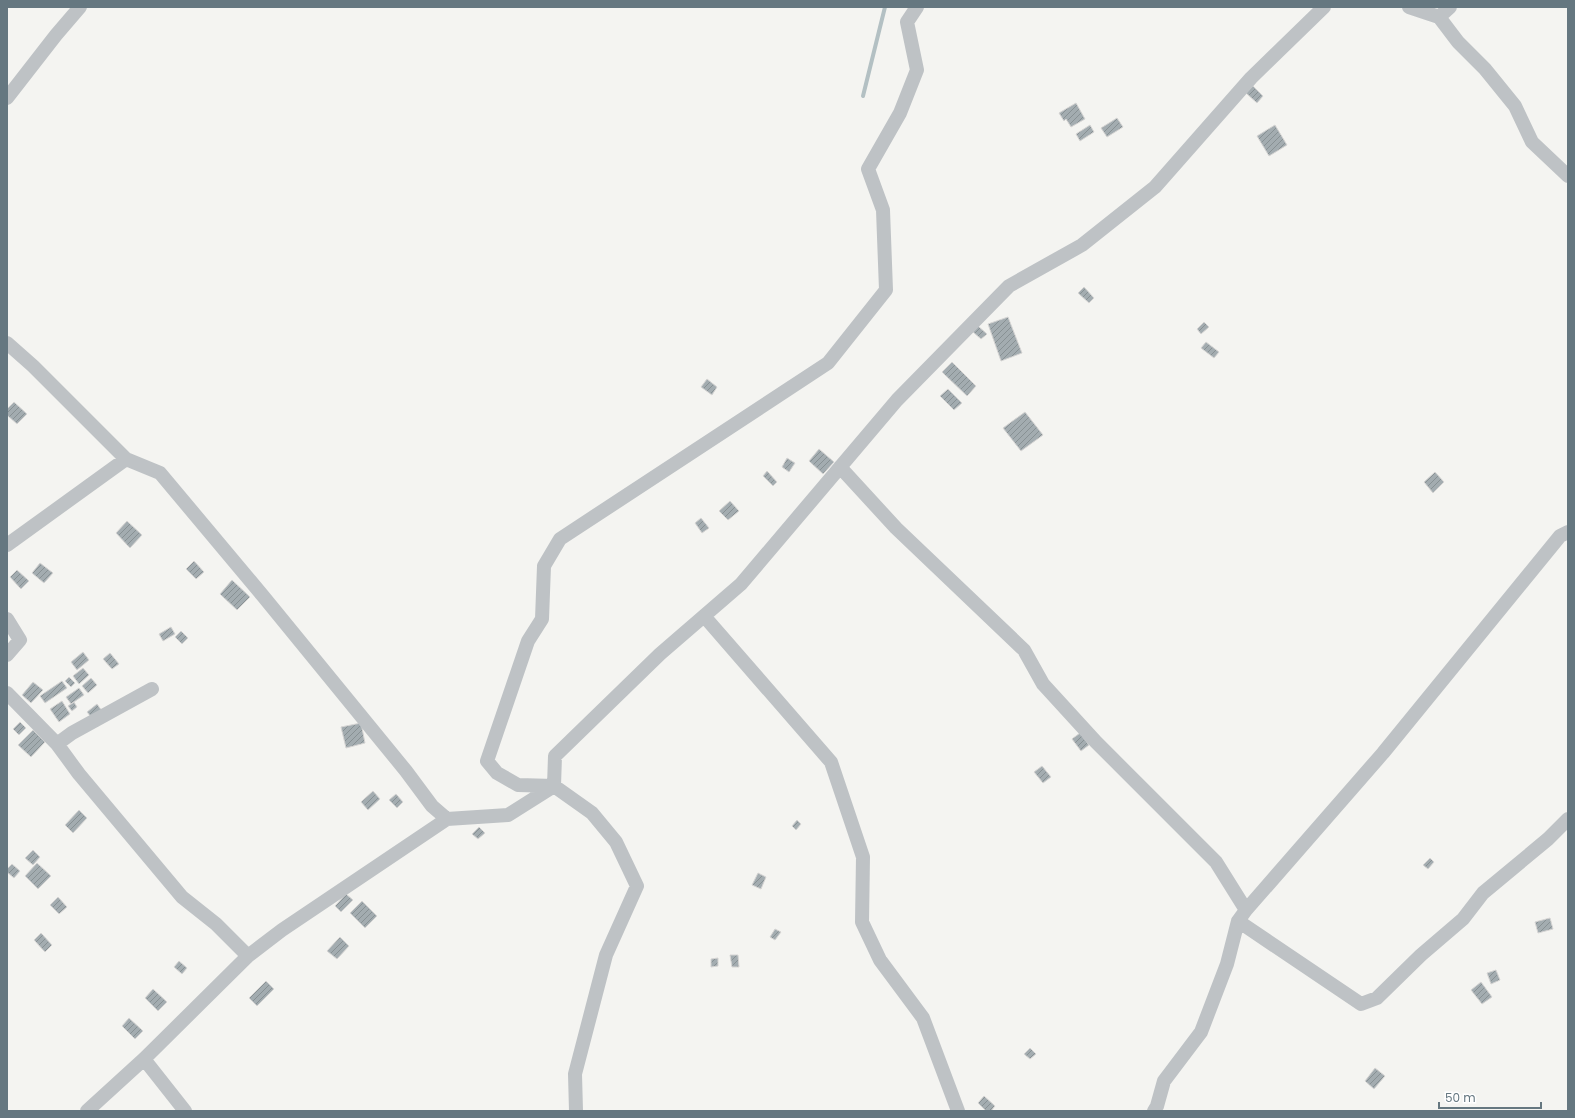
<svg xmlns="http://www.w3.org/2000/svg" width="1575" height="1118" viewBox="0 0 1575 1118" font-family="Poppins,sans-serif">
	<defs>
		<pattern id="building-hatch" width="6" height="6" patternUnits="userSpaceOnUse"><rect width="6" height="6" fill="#a3acb0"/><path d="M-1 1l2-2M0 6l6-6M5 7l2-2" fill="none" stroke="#889194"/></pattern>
	</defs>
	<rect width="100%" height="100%" fill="#f4f4f1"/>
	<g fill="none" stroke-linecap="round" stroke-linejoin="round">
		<path stroke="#b3c0c3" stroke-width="4" d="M863 96 885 7"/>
	</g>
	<path fill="url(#building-hatch)" stroke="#d6d5d4" d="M1253 86 1263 96 1257 103 1246 93Z
		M1076 103 1085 119 1071 127 1066 119 1064 121 1059 113Z
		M1117 118 1123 127 1107 137 1101 128Z
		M1090 125 1094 132 1080 141 1076 134Z
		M1275 125 1287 145 1269 156 1257 136Z
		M1084 287 1094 298 1089 303 1078 293Z
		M1008 317 1022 353 1001 361 988 324Z
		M1204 322 1209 327 1201 334 1197 329Z
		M978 326 987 334 981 339 973 332Z
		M1206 342 1219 352 1214 358 1201 348Z
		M952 362 976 386 967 396 942 372Z
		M707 379 717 387 712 395 701 387Z
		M948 389 962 403 954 410 940 396Z
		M14 402 27 414 17 424 7 415V409Z
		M1025 412 1043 435 1021 451 1003 428Z
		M819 449 834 462 823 474 809 461Z
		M787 458 795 463 789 472 782 467Z
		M767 471 777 482 773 486 763 476Z
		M1435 472 1444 482 1433 493 1424 482Z
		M730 501 739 511 728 520 719 511Z
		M701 518 709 528 702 533 695 523Z
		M127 521 142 535 130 548 116 533Z
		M194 561 204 572 196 579 186 569Z
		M40 563 53 573 44 583 32 573Z
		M17 570 29 581 21 589 10 577Z
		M232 580 250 597 237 610 220 594Z
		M171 627 175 634 163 641 159 634Z
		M181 631 188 638 182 644 175 637Z
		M83 652 89 660 77 670 71 662Z
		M110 653 119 664 112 669 103 659Z
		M83 668 89 675 79 684 73 676Z
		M69 677 75 683 71 687 65 681Z
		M91 678 97 685 88 693 82 686Z
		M62 681 67 688 45 703 40 696Z
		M33 682 43 690 31 703 22 695Z
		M79 688 84 695 71 704 66 697Z
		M62 701 70 714 59 722 50 709Z
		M74 702 77 707 72 711 68 706Z
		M97 704 102 711 92 718 87 712Z
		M20 722 26 728 19 735 13 729Z
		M361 723 365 743 346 748 341 727Z
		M33 730 45 742 31 757 18 745Z
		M1080 733 1089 745 1081 751 1072 739Z
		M1042 766 1051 777 1043 783 1034 772Z
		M373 791 380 799 368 810 361 802Z
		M396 794 403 802 397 808 389 800Z
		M79 810 87 818 73 833 65 825Z
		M797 820 801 824 796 830 792 826Z
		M479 827 485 833 478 839 472 834Z
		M33 850 40 857 33 865 25 858Z
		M1430 858 1434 862 1428 869 1423 865Z
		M37 863 51 876 38 889 25 876Z
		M12 864 20 871 14 878 7 872V869Z
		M758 873 766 877 761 889 752 885Z
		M346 894 353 900 341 912 335 906Z
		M58 897 67 907 59 914 50 905Z
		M362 901 377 916 365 928 350 913Z
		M1550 918 1553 929 1538 933 1535 922Z
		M775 929 781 932 775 940 770 937Z
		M41 933 52 945 45 952 34 940Z
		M340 937 349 946 337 959 327 951Z
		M730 955H738L739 967H732Z
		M718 958V966L711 967V959Z
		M179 961 187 968 182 974 174 967Z
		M1496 970 1500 980 1491 984 1487 973Z
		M266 981 274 989 257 1006 249 998Z
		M1481 982 1492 997 1482 1004 1471 990Z
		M153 989 167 1002 158 1011 145 998Z
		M129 1018 143 1031 135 1039 122 1026Z
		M1030 1048 1036 1054 1030 1059 1024 1054Z
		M1375 1068 1385 1076 1374 1089 1365 1081Z
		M984 1096 995 1106 991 1111H986L978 1103Z"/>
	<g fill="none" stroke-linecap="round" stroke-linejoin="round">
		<path stroke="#bec2c5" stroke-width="14" d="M917 7 907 22 917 70 900 113 868 169 883 210 886 290 828 363 560 539 544 566 542 619 528 641 487 761 497 773 518 785 554 786 555 756 660 654 741 584 897 400 1009 286 1082 245 1155 187 1251 78 1324 7
			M1409 7 1439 17 1450 7
			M1439 17 1458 42 1485 69 1515 106 1532 142 1568 176
			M7 98 56 35 80 7
			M7 343 33 366 126 459 160 473 263 596 406 771 432 806 447 819
			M840 467 896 528 1024 650 1043 684 1096 742 1216 862 1246 910 1238 921 1227 964 1201 1032 1164 1081 1157 1106 1154 1111
			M7 545 126 459
			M704 616 831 762 863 857 862 922 880 960 923 1018 958 1111
			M7 619 20 640 7 655
			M7 693 57 744 79 774 182 897 216 924 248 956
			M57 744 72 733 152 689
			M1246 910 1383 753 1560 536 1568 532
			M1238 921 1361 1004 1377 998 1421 955 1463 919 1483 893 1548 839 1568 819
			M144 1059 185 1111
			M87 1111 144 1059 248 956 282 930 447 819 508 815 554 786 592 813 616 842 637 886 606 955 575 1074 576 1111"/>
	</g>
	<rect width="1575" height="1118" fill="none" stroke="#657780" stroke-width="16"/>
	<path d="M1439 1102v6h102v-6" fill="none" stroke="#657780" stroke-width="2"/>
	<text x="1445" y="1102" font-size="12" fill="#657780" stroke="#ffffff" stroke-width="3" paint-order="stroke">50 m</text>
</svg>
